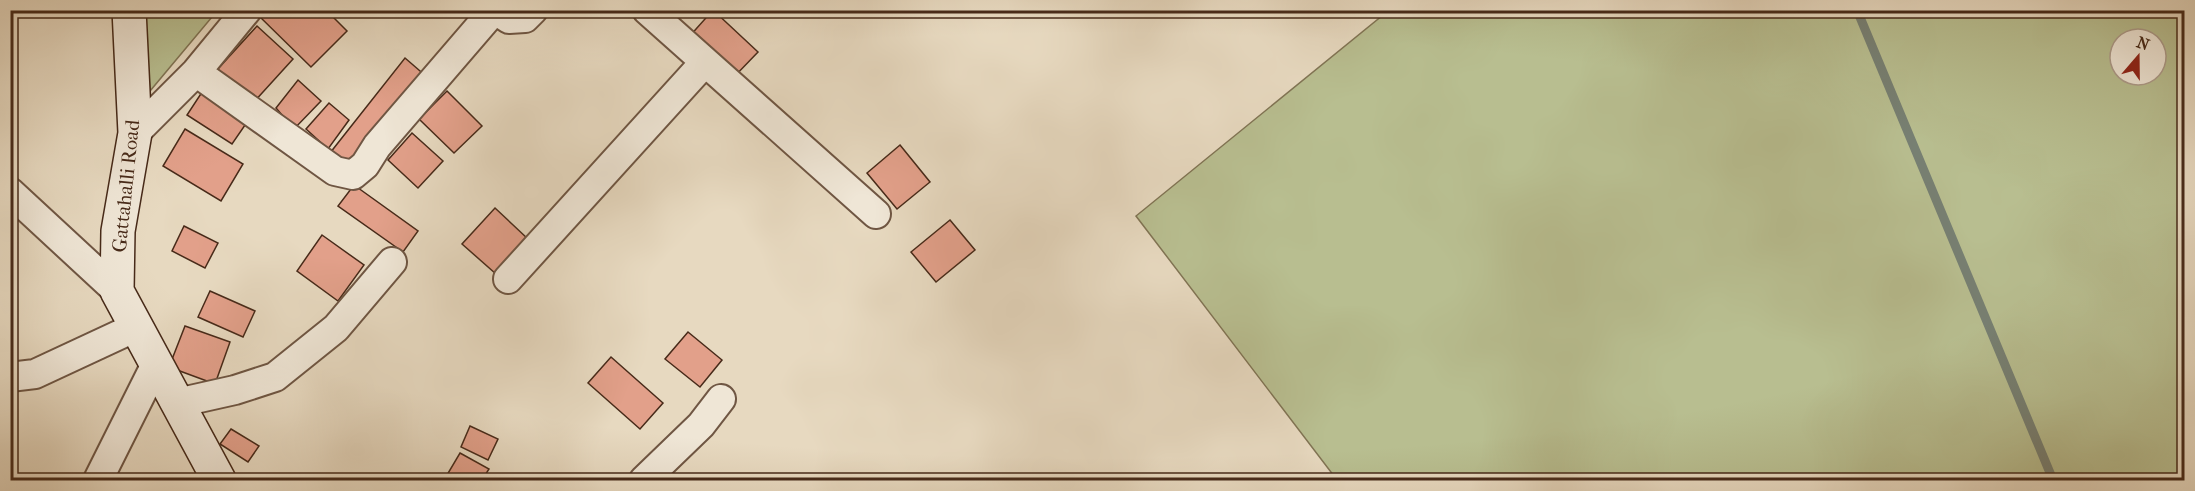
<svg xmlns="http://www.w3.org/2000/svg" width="2195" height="491" viewBox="0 0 2195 491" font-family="'IM FELL French Canon',serif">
	<rect width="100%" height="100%" fill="#e7d9c0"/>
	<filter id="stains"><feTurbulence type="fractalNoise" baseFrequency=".00333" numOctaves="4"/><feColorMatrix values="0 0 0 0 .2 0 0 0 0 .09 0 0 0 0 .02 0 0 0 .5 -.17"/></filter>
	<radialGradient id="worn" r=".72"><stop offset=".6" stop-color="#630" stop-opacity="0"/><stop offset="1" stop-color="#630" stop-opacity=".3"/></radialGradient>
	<path fill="#b8be90" stroke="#807454" stroke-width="1.5" fill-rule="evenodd" d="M144 11H217L150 91Z
		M1388 11H2184V480H1337L1136 216ZM2120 39H2156V75H2120Z"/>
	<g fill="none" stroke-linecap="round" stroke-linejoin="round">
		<path stroke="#778073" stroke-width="9" d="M1857 10 2053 480"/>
	</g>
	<path fill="#e2a08a" stroke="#472a19" stroke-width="1.5" d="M264 10H326L347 31 311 67 259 16Z
		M713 10 758 52 732 79 688 38Z
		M257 26 293 59 252 104 216 71Z
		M405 58 427 77 347 169 330 153Z
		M298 80 321 101 294 129 276 108Z
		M206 86 252 115 232 144 187 115Z
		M447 91 482 126 454 153 419 119Z
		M329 103 349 120 328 149 306 129Z
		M185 129 243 164 221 201 163 166Z
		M412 133 443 161 418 188 388 160Z
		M900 145 930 182 897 209 867 173Z
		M354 185 418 231 403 252 338 206Z
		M495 208 528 239 496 274 462 244Z
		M950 220 975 250 936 282 911 252Z
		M184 226 218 243 205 268 172 251Z
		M322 235 364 265 338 301 297 271Z
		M210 291 255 311 243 337 198 317Z
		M185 326 230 342 215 384 169 367Z
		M688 332 722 360 700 387 665 359Z
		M611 357 663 403 640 429 588 383Z
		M470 426 498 439 488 460 461 447Z
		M231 429 259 446 248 462 220 444Z
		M460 453 489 469 482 480H444Z"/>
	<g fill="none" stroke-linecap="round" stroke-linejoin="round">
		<g stroke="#6f5643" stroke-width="32">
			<path id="minor" d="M495 10 509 19 525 18 533 10
				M647 10 876 214
				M196 72 335 171 353 175 365 165 377 146 494 10
				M135 133 196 72 247 10
				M10 192 117 291
				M508 279 705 62
				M10 377 35 374 136 327
				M177 403 235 390 275 377 336 328 392 262
				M98 480 156 364
				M644 480 701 425 721 399"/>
		</g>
		<g stroke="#472a19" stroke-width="36">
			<path id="secondary" d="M129 10 135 133 118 231 117 291 219 480"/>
		</g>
		<use href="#minor" stroke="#efe6d6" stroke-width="28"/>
		<use href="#secondary" stroke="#efe6d6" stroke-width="33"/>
	</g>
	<g text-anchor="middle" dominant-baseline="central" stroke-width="6" stroke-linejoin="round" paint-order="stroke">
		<g font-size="20" fill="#472a19" stroke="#efe6d6">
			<text transform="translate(126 186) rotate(-84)">Gattahalli Road</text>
		</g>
	</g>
	<rect width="2195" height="491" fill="none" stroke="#e7d9c0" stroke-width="36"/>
	<rect x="12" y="12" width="2171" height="467" fill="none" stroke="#472a19" stroke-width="3"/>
	<rect x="18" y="18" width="2159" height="455" fill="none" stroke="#472a19" stroke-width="1.5"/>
	<g transform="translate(2138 57) rotate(20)"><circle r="28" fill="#efe6d6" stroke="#ac9b8a" stroke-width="1.5"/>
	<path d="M0-4.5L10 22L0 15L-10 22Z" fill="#8f2418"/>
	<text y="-9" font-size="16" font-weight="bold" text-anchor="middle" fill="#472a19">N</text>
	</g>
	<rect width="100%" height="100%" filter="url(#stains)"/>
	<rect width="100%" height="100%" fill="url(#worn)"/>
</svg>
